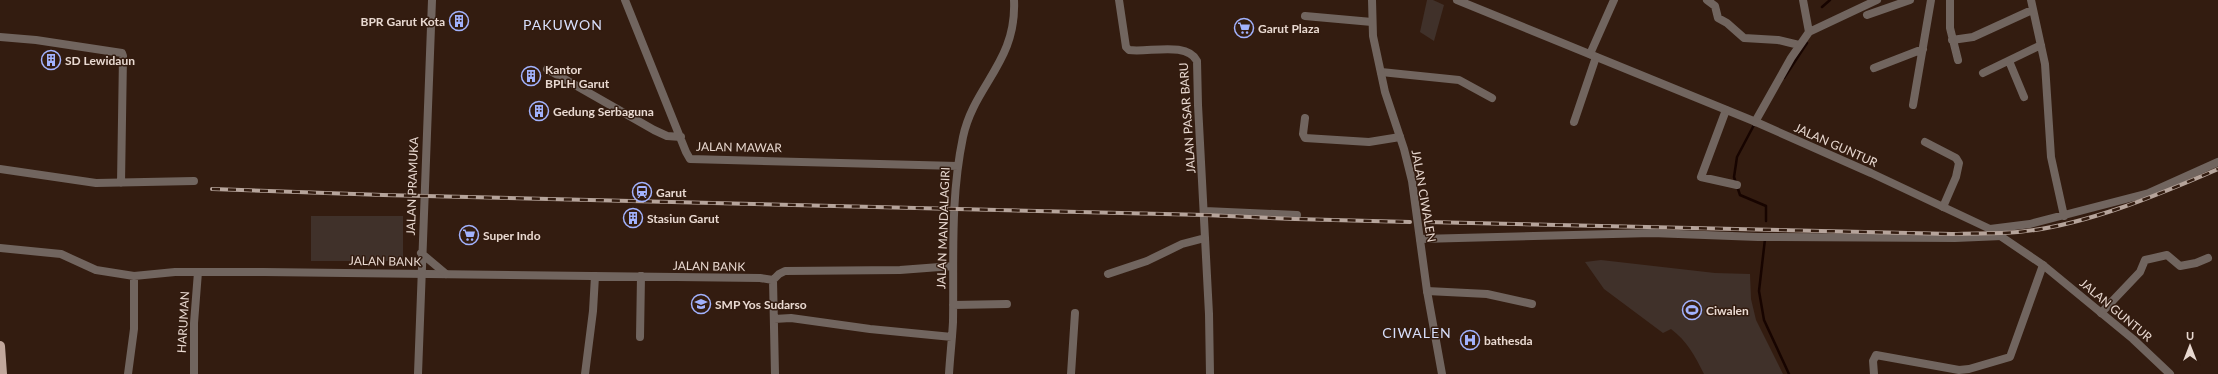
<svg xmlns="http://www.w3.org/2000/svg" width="2218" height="374" viewBox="0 0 2218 374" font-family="Lato,sans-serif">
	<rect width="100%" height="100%" fill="#331c10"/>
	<path fill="#40312a" d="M1427 0H1433L1444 5 1434 41 1420 32Z
		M311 216H403V261H311Z
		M1601 260 1715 273 1750 274 1751 299 1756 320 1783 374H1704C1695 356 1687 341 1671 329L1663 333 1604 289 1585 262Z"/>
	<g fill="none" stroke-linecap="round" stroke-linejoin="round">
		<path stroke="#170400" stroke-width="2.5" d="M1822 7 1830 0
			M1784 78 1807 43
			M1755 123 1737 157 1734 177 1740 195 1766 206V221
			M1765 239 1759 291 1764 320 1789 374"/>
		<path stroke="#71655f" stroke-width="8" d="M625 0 686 152 690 159 958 166
			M1119 0 1126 47 1129 50C1148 53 1187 41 1197 61L1198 105 1209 314 1210 374
			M1707 0 1715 6 1718 18 1727 23 1744 38 1778 40 1799 45
			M1803 0 1809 32
			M1950 0V28L1958 60
			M2031 0 2045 64 2051 157 2064 216
			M1867 15 1910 0
			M1305 16 1372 22
			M0 37 36 40 122 53 123 56 121 183
			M1952 40 1973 37 2032 10
			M1590 54 1614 0
			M2009 61 2024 97
			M1874 68 1923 49
			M547 69 654 130 667 136 681 137
			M1381 72 1459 80 1492 98
			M1983 73 2041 45
			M1913 105 1931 0
			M1726 110 1701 177 1737 185
			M1305 118 1303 134 1305 138 1369 142 1400 137
			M1574 122 1596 57
			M1755 122 1791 58 1809 32 1877 0
			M1925 142 1956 158 1959 163 1956 177 1943 207
			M0 169 96 183 194 181
			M1205 211 1297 215
			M1990 229 2030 224 2149 193 2218 162
			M1420 239 1652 233 1758 237 1955 238 2002 236
			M0 248 61 254 96 270 134 276 175 272H264L760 278 773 280
			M1108 274 1147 261 1182 244 1205 238
			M773 280 779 274 785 271 900 270 953 266
			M773 280 775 374
			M1427 291 1487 294 1532 304
			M953 305 1007 304
			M2101 313 2140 272 2145 260 2167 255 2180 266 2196 263 2208 258
			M774 319 791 318 870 329 952 337
			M640 337 641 276
			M128 374 134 329V276
			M194 374V323L198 272
			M585 374 593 311 595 276
			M949 374C950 357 952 340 953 322 954 260 950 199 963 137 974 85 1017 62 1014 0
			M1071 374 1075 313
			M1874 374 1873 361 1876 355 1959 370 1969 369 2010 357 2043 265"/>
		<path stroke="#71655f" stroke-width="8" d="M1372 0 1373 36 1385 92 1404 149 1412 181 1427 291 1442 374
			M1457 0 1756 122 1871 173 1990 229 2043 265 2133 339 2170 374
			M421 253 446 274
			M418 374 432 0"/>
		<path stroke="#c1a79c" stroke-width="10" d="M0 346 2 374"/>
		<g stroke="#b6a49b" stroke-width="4">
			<path id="rail" d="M212 189 383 195 1205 215 1295 219 1410 222
				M1427 222 1952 234C1974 233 1996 234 2018 232 2084 226 2158 195 2218 169"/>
		</g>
		<use href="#rail" stroke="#331c10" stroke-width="2.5" stroke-dasharray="8" stroke-linecap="butt"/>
	</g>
	<defs>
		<g id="building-ring" transform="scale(1)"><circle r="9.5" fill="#331c10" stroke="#a2b2fd" stroke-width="1.5"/><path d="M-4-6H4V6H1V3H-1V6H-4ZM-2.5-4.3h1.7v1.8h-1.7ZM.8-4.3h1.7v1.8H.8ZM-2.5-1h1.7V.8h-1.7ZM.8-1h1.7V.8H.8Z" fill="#a2b2fd"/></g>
		<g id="supermarket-ring" transform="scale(1)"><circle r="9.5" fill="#331c10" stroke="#a2b2fd" stroke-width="1.5"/><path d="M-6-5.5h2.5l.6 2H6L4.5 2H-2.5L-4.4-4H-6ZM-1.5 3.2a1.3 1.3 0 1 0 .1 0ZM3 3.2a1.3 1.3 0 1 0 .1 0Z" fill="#a2b2fd"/></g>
		<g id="station-ring" transform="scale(1)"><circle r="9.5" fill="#331c10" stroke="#a2b2fd" stroke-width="1.5"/><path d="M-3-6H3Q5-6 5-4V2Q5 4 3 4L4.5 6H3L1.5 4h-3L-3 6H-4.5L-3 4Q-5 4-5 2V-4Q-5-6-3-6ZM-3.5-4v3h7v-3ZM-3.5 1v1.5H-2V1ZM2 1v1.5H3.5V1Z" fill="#a2b2fd"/></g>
		<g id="school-ring" transform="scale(1)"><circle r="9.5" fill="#331c10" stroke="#a2b2fd" stroke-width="1.5"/><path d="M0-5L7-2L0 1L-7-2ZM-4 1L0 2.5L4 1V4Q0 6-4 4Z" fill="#a2b2fd"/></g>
		<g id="stadium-ring" transform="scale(1)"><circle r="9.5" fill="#331c10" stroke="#a2b2fd" stroke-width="1.5"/><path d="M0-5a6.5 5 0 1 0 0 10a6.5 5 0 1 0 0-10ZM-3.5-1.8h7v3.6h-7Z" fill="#a2b2fd"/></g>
		<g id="hospital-ring" transform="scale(1)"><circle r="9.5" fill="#331c10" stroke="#a2b2fd" stroke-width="1.5"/><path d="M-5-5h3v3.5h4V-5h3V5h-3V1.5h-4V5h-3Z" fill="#a2b2fd"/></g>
	</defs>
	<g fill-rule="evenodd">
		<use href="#building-ring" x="459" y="21"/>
		<use href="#supermarket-ring" x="1244" y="28"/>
		<use href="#building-ring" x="51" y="60"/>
		<use href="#building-ring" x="531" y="76"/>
		<use href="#building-ring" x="539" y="111"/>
		<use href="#station-ring" x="642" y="192"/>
		<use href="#building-ring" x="633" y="218"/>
		<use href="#supermarket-ring" x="469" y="235"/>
		<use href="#school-ring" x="701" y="304"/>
		<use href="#stadium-ring" x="1692" y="310"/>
		<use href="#hospital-ring" x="1470" y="340"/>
	</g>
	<g text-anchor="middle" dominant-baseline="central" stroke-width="3" stroke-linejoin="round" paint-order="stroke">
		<g font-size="12" font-weight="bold" fill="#e9d9d1" stroke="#331c10" text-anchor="start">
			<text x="445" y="21" text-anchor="end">BPR Garut Kota</text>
			<text x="1258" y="28">Garut Plaza</text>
			<text x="65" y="60">SD Lewidaun</text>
			<text x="545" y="69">Kantor<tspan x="545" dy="14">BPLH Garut</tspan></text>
			<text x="553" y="111">Gedung Serbaguna</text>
			<text x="656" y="192">Garut</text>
			<text x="647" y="218">Stasiun Garut</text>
			<text x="483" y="235">Super Indo</text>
			<text x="715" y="304">SMP Yos Sudarso</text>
			<text x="1706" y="310">Ciwalen</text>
			<text x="1484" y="340">bathesda</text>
		</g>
		<g font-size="12" fill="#e9d9d1" stroke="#331c10">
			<text transform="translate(1187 118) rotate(-94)">JALAN PASAR BARU</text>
			<text transform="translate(1836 145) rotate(24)">JALAN GUNTUR</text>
			<text transform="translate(739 147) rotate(1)">JALAN MAWAR</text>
			<text transform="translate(412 186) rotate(-88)">JALAN PRAMUKA</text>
			<text transform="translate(1424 196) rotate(80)">JALAN CIWALEN</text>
			<text transform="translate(943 228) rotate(-88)">JALAN MANDALAGIRI</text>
			<text transform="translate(385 261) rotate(1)">JALAN BANK</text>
			<text transform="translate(709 266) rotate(1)">JALAN BANK</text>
			<text transform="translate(2116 310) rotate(40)">JALAN GUNTUR</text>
			<text transform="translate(183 322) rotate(-87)">HARUMAN</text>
		</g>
		<g font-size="14" letter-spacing="1" fill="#d8dffc" stroke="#331c10">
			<text x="563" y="24">PAKUWON</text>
			<text x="1417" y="332">CIWALEN</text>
		</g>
	</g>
	<g transform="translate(2190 346)" stroke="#331c10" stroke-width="3" paint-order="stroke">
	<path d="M0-3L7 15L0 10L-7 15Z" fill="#e9d9d1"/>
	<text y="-6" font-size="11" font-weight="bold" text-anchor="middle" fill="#e9d9d1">U</text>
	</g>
</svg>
